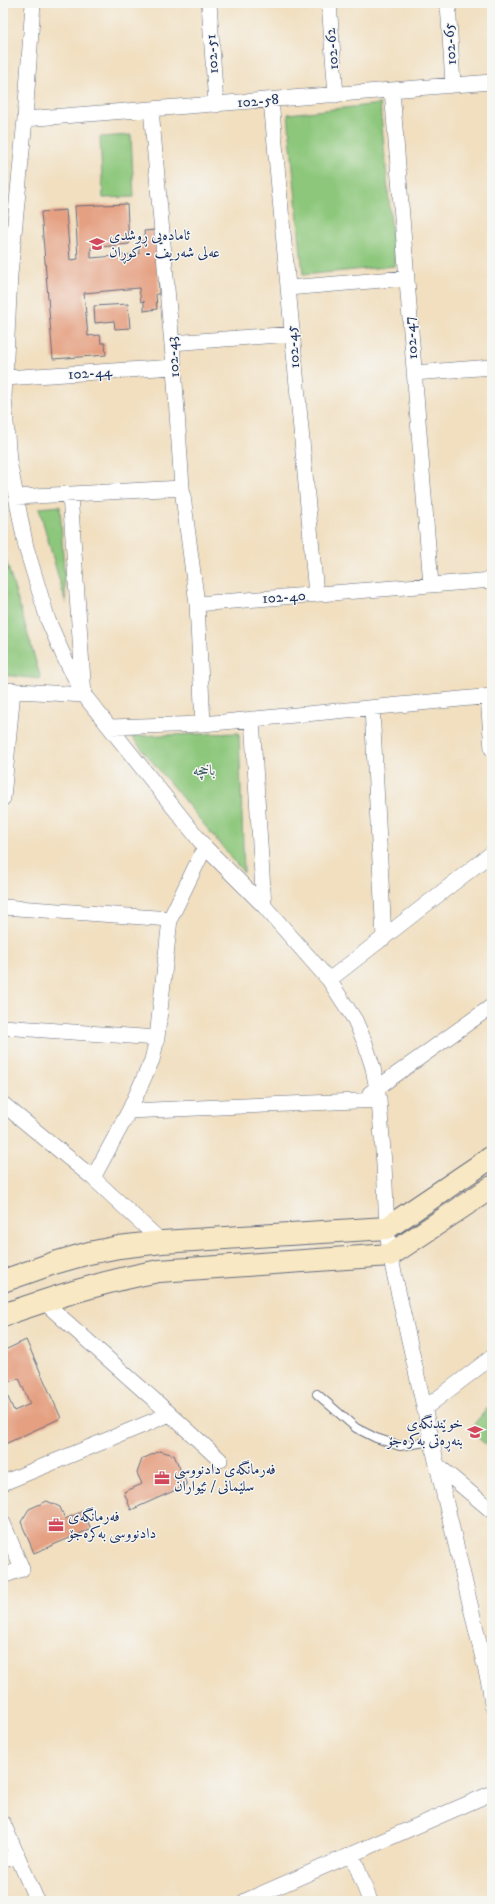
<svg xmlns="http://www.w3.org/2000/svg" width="495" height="1904" viewBox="0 0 495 1904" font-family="'IM FELL DW Pica',Amiri,serif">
	<rect width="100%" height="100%" fill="#f6f6f2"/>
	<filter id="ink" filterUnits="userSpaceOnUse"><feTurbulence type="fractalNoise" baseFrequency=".025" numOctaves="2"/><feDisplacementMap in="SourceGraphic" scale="8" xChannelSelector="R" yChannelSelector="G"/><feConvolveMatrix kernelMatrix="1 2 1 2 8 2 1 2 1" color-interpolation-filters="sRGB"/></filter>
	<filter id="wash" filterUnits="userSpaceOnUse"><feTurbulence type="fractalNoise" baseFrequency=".012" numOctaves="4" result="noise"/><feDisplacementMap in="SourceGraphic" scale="16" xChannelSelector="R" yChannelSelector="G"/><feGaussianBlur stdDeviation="0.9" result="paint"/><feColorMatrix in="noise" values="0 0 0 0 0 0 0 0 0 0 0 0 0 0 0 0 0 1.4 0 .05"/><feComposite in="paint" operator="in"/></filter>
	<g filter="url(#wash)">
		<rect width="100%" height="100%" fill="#f1dfc0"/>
		<path fill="#8dc77c" stroke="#547b6d" d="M380 104 395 266 303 275 288 114Z
			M131 135 134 197 103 198 100 137Z
			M60 506 66 604 39 508Z
			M3 550 41 679 3 675Z
			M239 733 244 873 131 736Z
			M492 1403V1450L469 1430Z"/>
		<g id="blocks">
			<path fill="#e5a082" d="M127 204 129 244 91 248V258L139 254V241H145L144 231 155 230V244L158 245 159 294H156L157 309 144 311V301L141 302 139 288 84 293 88 336 100 335 101 343H105L106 355 53 359 41 212 66 210 70 260 78 259 75 206Z
				M128 304 130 328 115 329 114 321 95 323 94 306Z
				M26 1340 61 1418 3 1445V1386L14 1411 30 1404 19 1378 3 1385V1351Z
				M160 1451 174 1455 187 1485 131 1510 124 1492 142 1484 137 1473 142 1459Z
				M47 1501 60 1507 65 1519 83 1511 91 1529 34 1553 21 1522 29 1509Z"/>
		</g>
	</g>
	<g filter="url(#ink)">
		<use href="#blocks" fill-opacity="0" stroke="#666d80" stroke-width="1"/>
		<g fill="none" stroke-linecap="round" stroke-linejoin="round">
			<g stroke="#666d80" stroke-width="10">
				<path id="lane" d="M317 1394 356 1428 376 1438 400 1446 432 1441"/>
			</g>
			<g stroke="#666d80" stroke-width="16">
				<path id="street" d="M33 3 25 119 10 275 4 397 9 461 26 547 48 620 64 657 84 695 205 847 264 906 329 980 355 1020 365 1043 373 1068 379 1100 384 1164 387 1228 390 1255 437 1465 490 1688 492 1705
					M209 3 216 105
					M329 3 336 95
					M448 3 453 85
					M392 90 431 585
					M271 100 316 594
					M151 109 174 367 182 488 197 604
					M25 119 492 82
					M288 288 406 278
					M172 343 292 334
					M414 373 492 367
					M5 378 174 367
					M16 497 182 488
					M3 690 84 695 70 495
					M488 697 492 749
					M372 708 384 938
					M252 719 264 906
					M203 724 197 604 492 580
					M110 727 203 724 492 696
					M3 798 13 690
					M3 907 170 919
					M329 980 492 853
					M3 1027 157 1038
					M370 1093 492 1006
					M3 1104 93 1178 162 1242
					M129 1111 379 1100
					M93 1178 129 1111 152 1060 157 1038 170 919 205 847
					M425 1408 492 1357
					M170 1414 220 1460
					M437 1465 492 1511
					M3 1483 170 1414 43 1301
					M3 1523 22 1569 3 1576
					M3 1823 37 1901
					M352 1854 370 1901
					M3 1860 17 1854
					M245 1901 492 1793"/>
			</g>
			<g stroke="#666d80" stroke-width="24">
				<path id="secondary" d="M3 1281 54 1263 89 1253 119 1247 162 1242 387 1228 492 1157
					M3 1315C55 1297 105 1281 159 1271L390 1255 492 1187"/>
			</g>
			<use href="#lane" stroke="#fff" stroke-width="8"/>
			<use href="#street" stroke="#fff" stroke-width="15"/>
			<use href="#secondary" stroke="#f8e8c3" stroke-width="22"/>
		</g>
	</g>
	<defs>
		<g id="school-bare" transform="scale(1.2)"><path d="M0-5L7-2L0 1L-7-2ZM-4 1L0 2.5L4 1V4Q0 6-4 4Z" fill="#d1495b" stroke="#f6f6f2" stroke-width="2.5" paint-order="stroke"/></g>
		<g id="office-bare" transform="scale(1.2)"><path d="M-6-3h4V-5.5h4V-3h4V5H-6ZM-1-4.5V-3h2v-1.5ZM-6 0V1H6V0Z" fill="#d1495b" stroke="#f6f6f2" stroke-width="2.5" paint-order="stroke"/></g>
	</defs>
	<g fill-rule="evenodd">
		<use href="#school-bare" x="97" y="244"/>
		<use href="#school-bare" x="475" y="1432"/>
		<use href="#office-bare" x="162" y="1478"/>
		<use href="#office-bare" x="56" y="1525"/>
	</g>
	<g text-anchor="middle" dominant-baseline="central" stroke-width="3" stroke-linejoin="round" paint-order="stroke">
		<g font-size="15" fill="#1b2f5e" stroke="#f6f6f2">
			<text transform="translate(450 44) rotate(-94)">102-65</text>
			<text transform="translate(332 49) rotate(-95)">102-62</text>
			<text transform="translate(212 54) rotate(-94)">102-51</text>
			<text transform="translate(258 101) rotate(-5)">102-58</text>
			<text transform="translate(411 338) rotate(-95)">102-47</text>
			<text transform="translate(293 347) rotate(-95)">102-45</text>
			<text transform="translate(173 357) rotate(-95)">102-43</text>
			<text transform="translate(90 373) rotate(-4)">102-44</text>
			<text transform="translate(284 597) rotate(-4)">102-40</text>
		</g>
		<g font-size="15" fill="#1b2f5e" stroke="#f6f6f2" text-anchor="start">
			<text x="109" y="235">ئامادەیی ڕوشدی<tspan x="109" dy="17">عەلی شەریف - کوڕان</tspan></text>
			<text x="463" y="1423" text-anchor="end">خوێندنگەی<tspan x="463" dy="17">بنەڕەتی بەکرەجۆ</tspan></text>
			<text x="174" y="1469">فەرمانگەی دادنووسی<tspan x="174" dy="17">سلێمانی / ئێواران</tspan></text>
			<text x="68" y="1516">فەرمانگەی<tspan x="68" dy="17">دادنووسی بەکرەجۆ</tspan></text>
		</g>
		<g font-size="15" fill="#3d5d67" stroke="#f6f6f2">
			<text x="204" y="770">باخچە</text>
		</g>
	</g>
	<rect width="495" height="1904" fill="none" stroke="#f6f6f2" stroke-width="16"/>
</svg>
